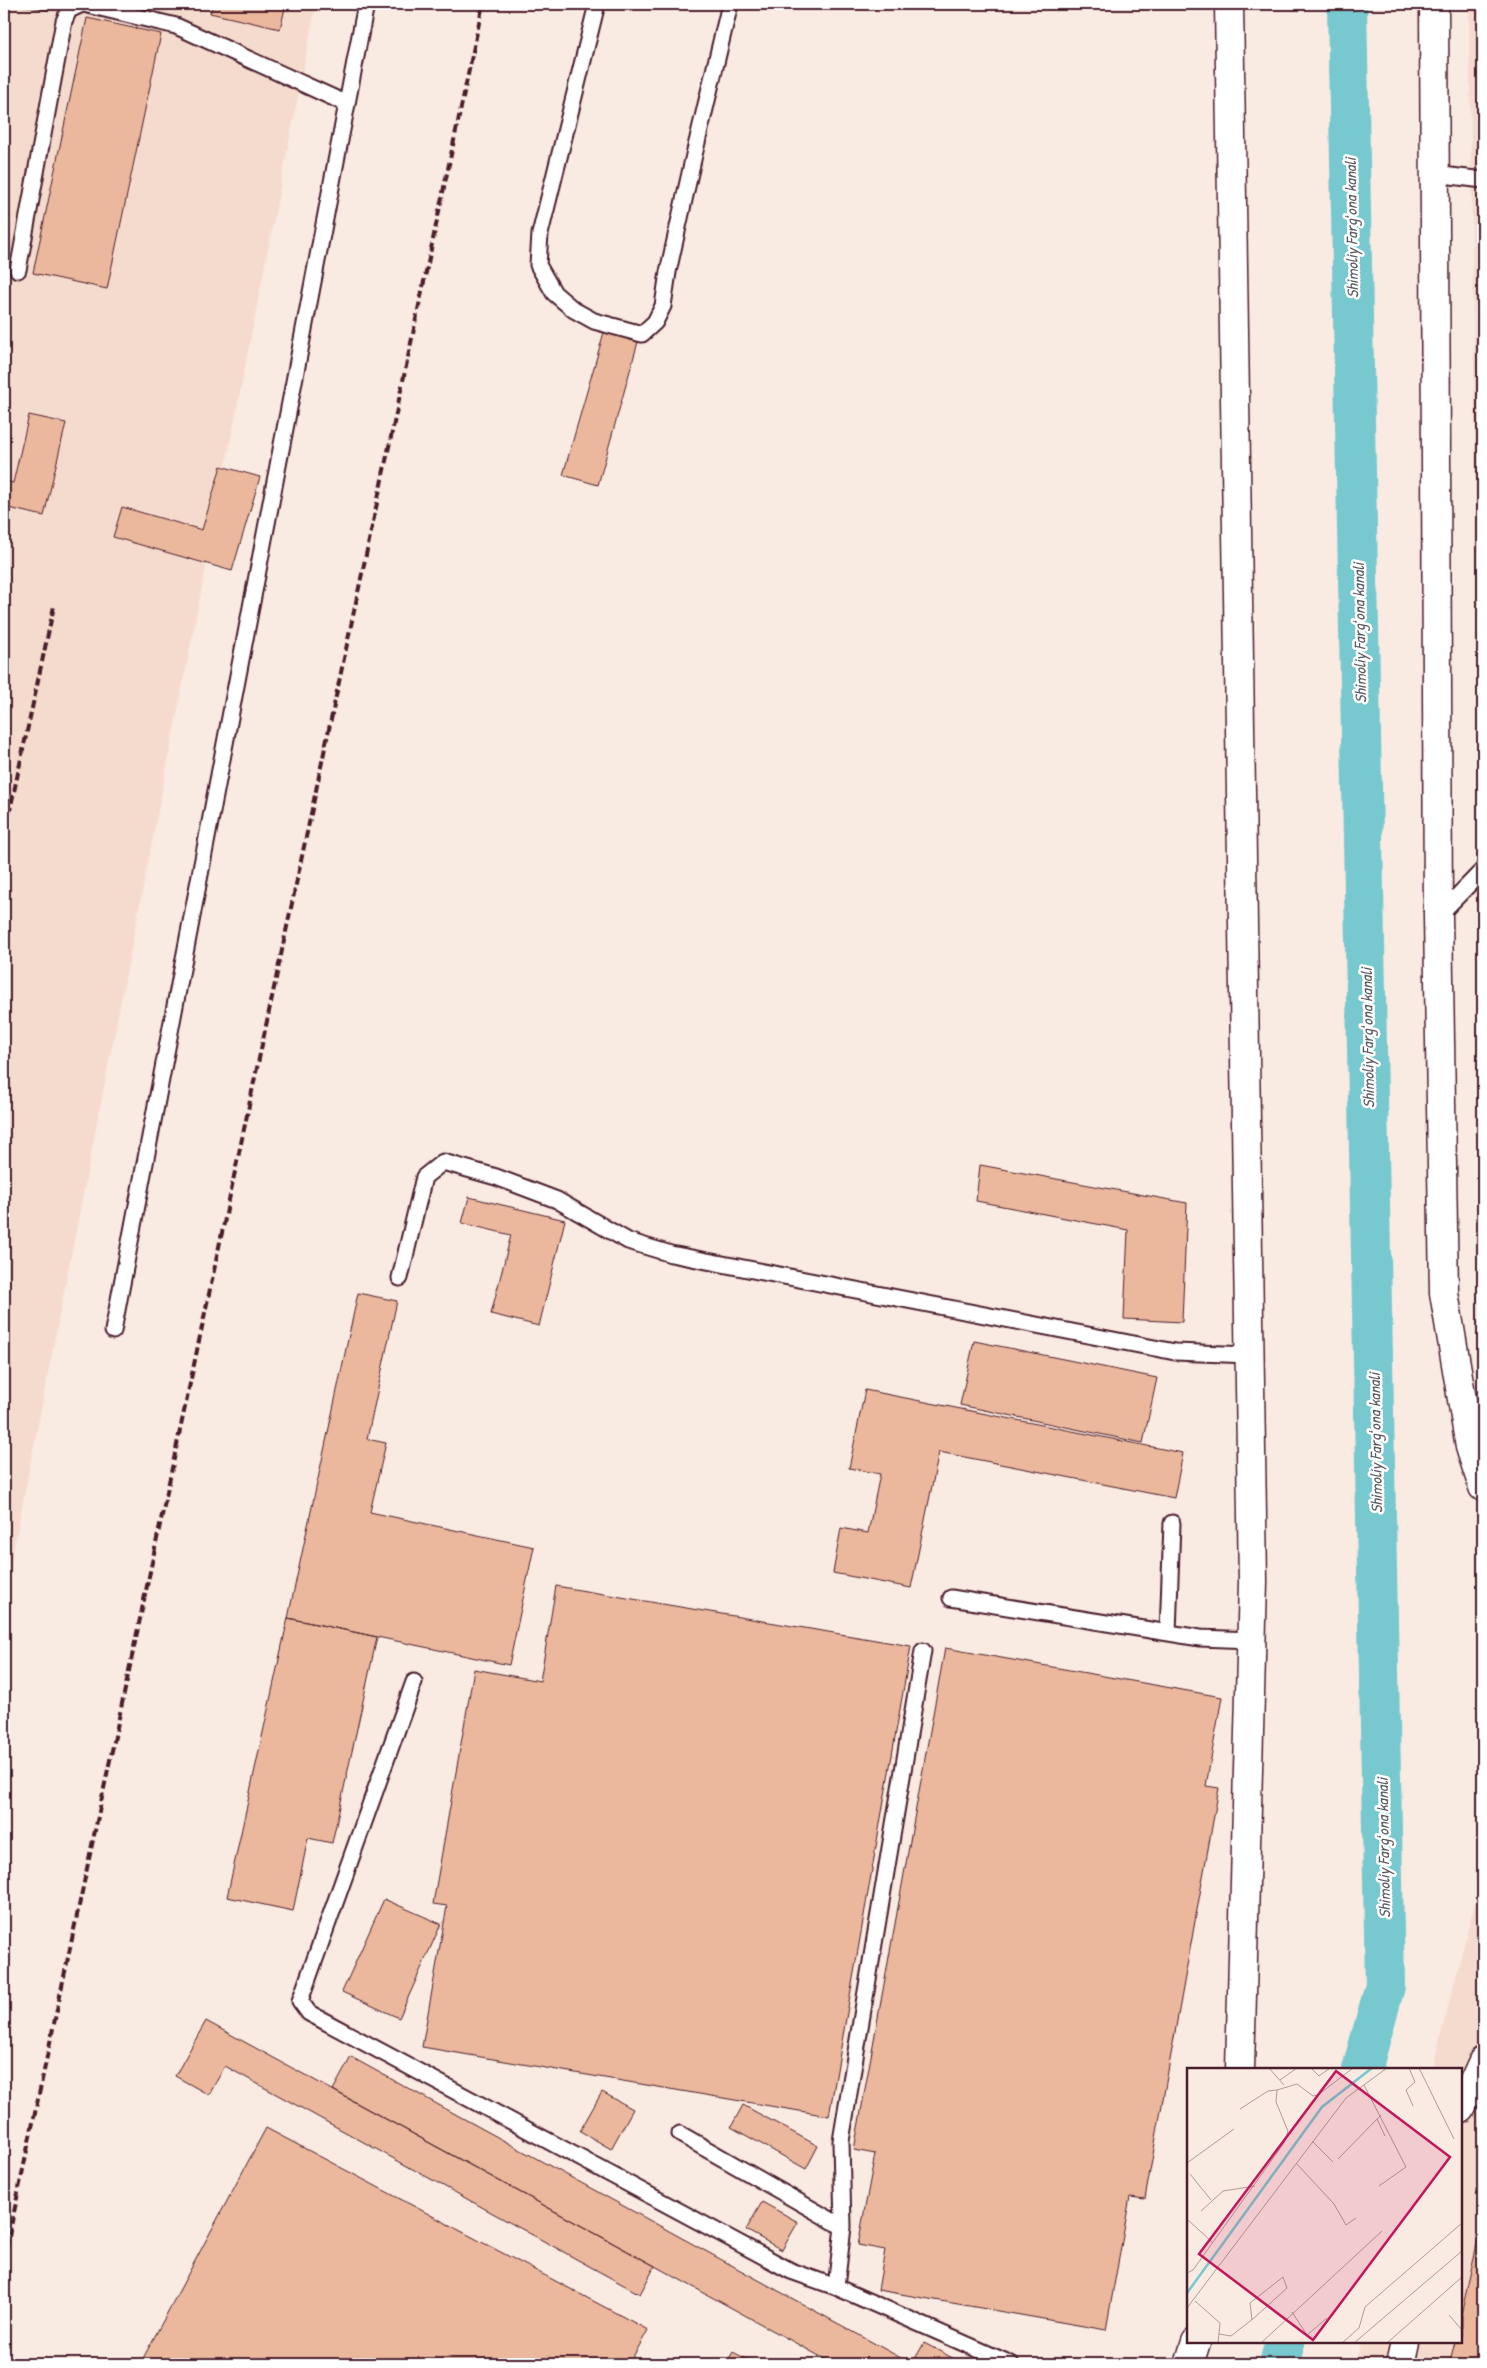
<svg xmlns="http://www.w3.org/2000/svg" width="1487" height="2368" viewBox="0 0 1487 2368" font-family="'Patrick Hand',sans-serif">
	<rect width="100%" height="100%" fill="#f9eae2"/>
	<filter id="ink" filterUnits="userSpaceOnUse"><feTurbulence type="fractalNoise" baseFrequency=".02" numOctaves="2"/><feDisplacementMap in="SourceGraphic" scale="10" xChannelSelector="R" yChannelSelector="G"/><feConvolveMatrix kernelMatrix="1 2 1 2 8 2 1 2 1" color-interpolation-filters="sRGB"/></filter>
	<g filter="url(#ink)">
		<path fill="#f5dbcd" d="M4 4H316L4 1598Z
			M1469 4H1483V999Z
			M1483 1871V2364H1355L1361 2342H1461V2069H1432Z"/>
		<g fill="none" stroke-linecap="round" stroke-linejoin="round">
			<path stroke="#77c8cf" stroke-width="40" d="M1347 4 1385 1986 1362 2069
				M1279 2364 1285 2342"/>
		</g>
		<path fill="#ebb89d" stroke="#4a1f2b" d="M15 4H49L48 10Z
			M213 4H286L280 29 210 13Z
			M87 18 161 34 107 289 33 273Z
			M604 332 638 342 598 485 563 475Z
			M29 415 66 423 44 516 4 507V481L13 483Z
			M221 466 260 477 232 571 113 537 122 507 202 530Z
			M980 1165 1187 1203 1182 1322 1124 1319 1128 1230 976 1201Z
			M469 1197 565 1220 539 1326 491 1314 511 1235 462 1223Z
			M358 1293 397 1301 367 1439 386 1443 370 1512 534 1547 509 1665 288 1618Z
			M974 1341 1157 1378 1143 1443 960 1405Z
			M865 1390 1183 1453 1174 1498 939 1452 911 1588 833 1573 841 1528 868 1533 880 1474 849 1468Z
			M556 1586 911 1646 829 2116 422 2047 447 1906 433 1904 474 1669 540 1681Z
			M288 1618 377 1637 332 1843 308 1838 293 1911 227 1897Z
			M945 1648 1222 1697 1206 1786 1219 1788 1145 2199 1130 2197 1106 2330 878 2290 885 2250 858 2245 875 2154 854 2150Z
			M384 1899 441 1924 399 2018 342 1992Z
			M206 2021 655 2266 640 2294 225 2066 209 2095 175 2076Z
			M351 2057 912 2364H834L333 2090Z
			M602 2092 633 2109 611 2149 580 2131Z
			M743 2105 818 2146 806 2169 731 2127Z
			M266 2128 648 2330 629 2364H140Z
			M762 2202 798 2222 782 2250 746 2230Z
			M1483 2217V2364H1463L1450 2361 1455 2342H1461V2315Z
			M924 2343 964 2364H912Z
			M733 2352 756 2364H726Z"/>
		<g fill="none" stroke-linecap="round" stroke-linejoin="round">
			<g stroke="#4a1f2b" stroke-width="19">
				<path id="lane" d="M84 4 176 26 347 104
					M597 4 540 234 538 265 554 293 574 310 594 321 642 334 655 322 663 306 668 272 694 155 730 4
					M1435 174 1483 180
					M18 270 64 21 69 10 82 4
					M1438 916 1483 870
					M400 1278 424 1177 443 1162 496 1177 557 1200 628 1241 671 1254 1175 1352 1249 1355
					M113 1331 366 4
					M951 1598 1200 1638 1251 1640
					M1168 1633 1172 1523
					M414 1682 300 2001 309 2013 791 2271 836 2287 1011 2364
					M680 2134 843 2227
					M836 2287 843 2227 841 2141 923 1651"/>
			</g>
			<g stroke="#4a1f2b" stroke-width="31">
				<path id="street" d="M1229 4 1253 1582 1240 2069
					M1434 4 1438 916 1444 1293 1470 1447 1483 1487
					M1461 2109 1483 2061
					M1189 2364 1196 2342
					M1400 2364 1405 2342"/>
			</g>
			<use href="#lane" stroke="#fff" stroke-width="15"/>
			<use href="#street" stroke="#fff" stroke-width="28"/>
			<path stroke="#4a1f2b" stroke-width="4" stroke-dasharray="8 4" stroke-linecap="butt" d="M4 838 54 606
				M4 2259 483 4"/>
		</g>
	</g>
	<g text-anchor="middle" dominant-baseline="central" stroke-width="5" stroke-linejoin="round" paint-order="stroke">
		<g font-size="16" font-style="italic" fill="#5a5a64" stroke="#fff">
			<text transform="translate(1351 228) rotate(-91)">Shimoliy Fargʻona kanali</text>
			<text transform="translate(1359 633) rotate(-91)">Shimoliy Fargʻona kanali</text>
			<text transform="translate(1367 1038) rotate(-91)">Shimoliy Fargʻona kanali</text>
			<text transform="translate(1375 1443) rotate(-91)">Shimoliy Fargʻona kanali</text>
			<text transform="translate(1383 1848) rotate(-91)">Shimoliy Fargʻona kanali</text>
		</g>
	</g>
	<g transform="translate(1187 2068)">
		<rect width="275" height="275" fill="#f9eae2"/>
		<path fill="none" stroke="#77c8cf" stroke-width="2.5" d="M0 225 135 39 185 0"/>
		<path fill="none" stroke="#b39999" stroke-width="1" d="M82 0 97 17M124 0 132 8 143 0M222 0 228 14 219 22 226 38M232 0 267 71M93 12 110 0M177 17 219 99 192 118M53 41 81 23 90 22M190 51 198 68M125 73 146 94M151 91 194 47M0 95 47 61M109 95 147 136 159 157 169 150M3 106 24 132M14 143 36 123 68 118M0 151 26 175M0 205 6 202 97 75 101 63 89 34 90 22 110 16 126 28 131 27 166 0M8 233 33 255 31 275M0 240 159 30 200 0M105 244 120 267 140 250M262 247 275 262M32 266 44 268 67 250 100 220 96 209 63 235 65 252M74 275 195 163M155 275 172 260 178 239 275 155M167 275 275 183M200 275 275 209"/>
		<path fill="#c2185b" fill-opacity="0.15" stroke="#c2185b" stroke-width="2.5" d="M149 3 263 89 126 272 12 186Z"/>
		<rect width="275" height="275" fill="none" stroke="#4a1f2b" stroke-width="2.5"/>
	</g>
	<rect width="1487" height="2368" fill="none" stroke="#fff" stroke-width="20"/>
	<rect x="10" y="10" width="1467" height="2348" fill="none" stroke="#4a1f2b" stroke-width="2" filter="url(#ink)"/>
</svg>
